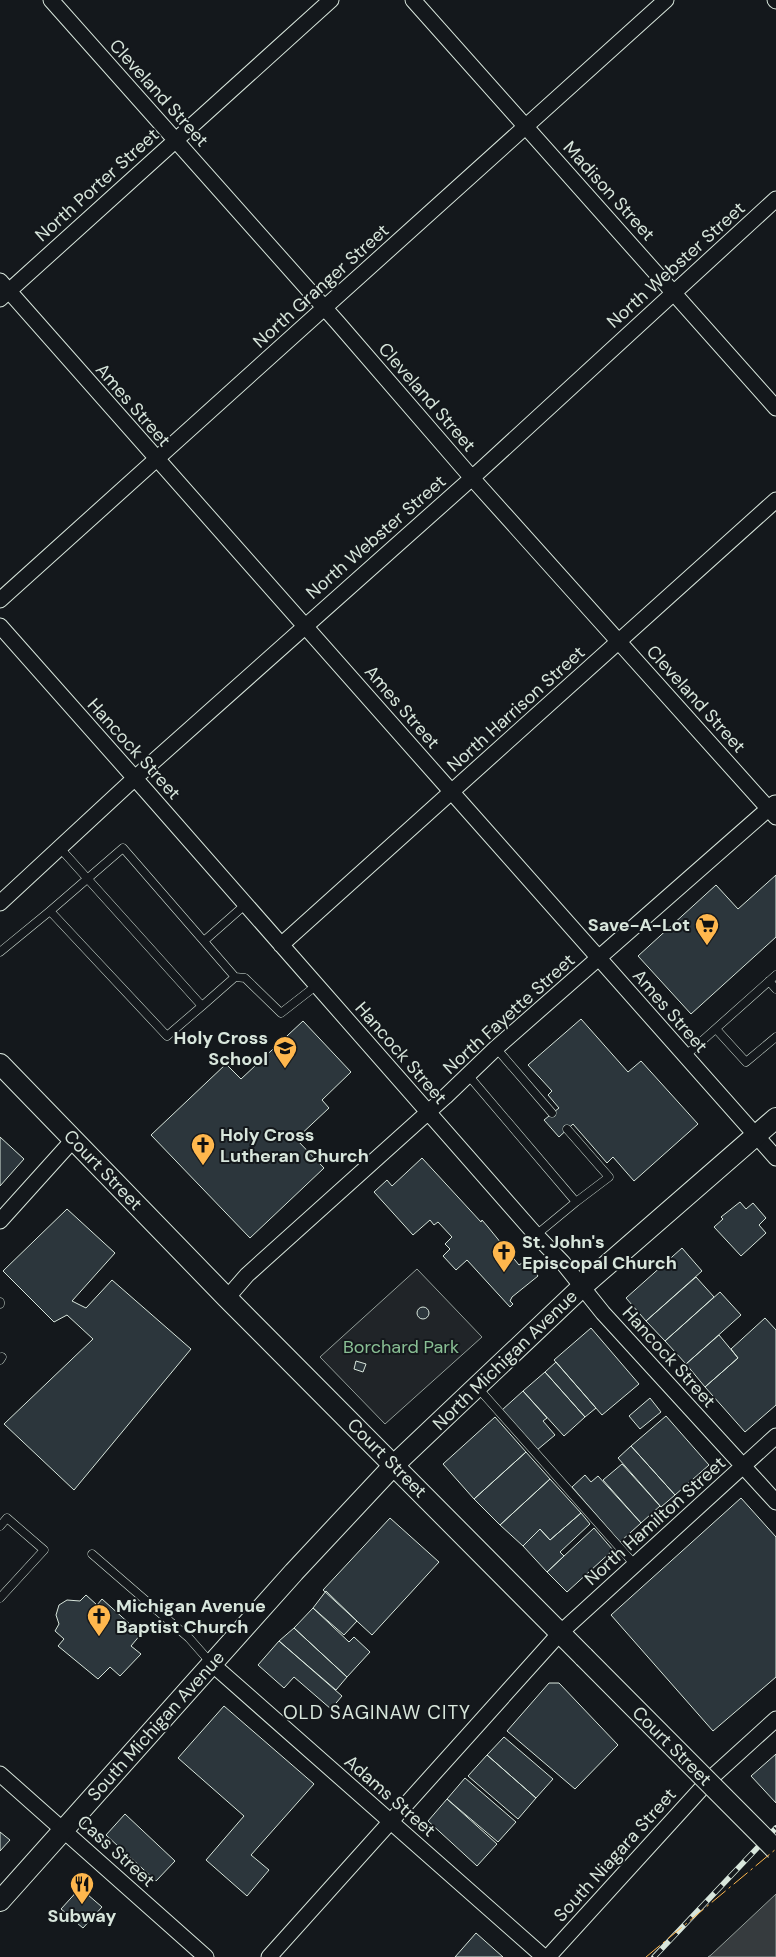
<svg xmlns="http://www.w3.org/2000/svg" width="776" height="1957" viewBox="0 0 776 1957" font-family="'DM Sans',sans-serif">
	<rect width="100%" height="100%" fill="#14181c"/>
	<path fill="#202428" stroke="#939e99" d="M417 1269 482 1337 385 1424 320 1357Z"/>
	<path fill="#363b3e" stroke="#939e99" d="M776 1894V1957H708L711 1955Z"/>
	<path fill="#2c363c" stroke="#d8e6dc" d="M776 875V937L691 1014 638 956 716 885 738 909Z
		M581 1019 628 1072 641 1061 698 1124 634 1181 613 1157 607 1163 573 1124 559 1137 544 1120 559 1108 548 1095 552 1091 528 1065Z
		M303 1021 351 1072 322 1100 329 1108 296 1139 324 1168 250 1238 151 1135 226 1064 241 1079Z
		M0 1137 24 1159 0 1186Z
		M422 1158 481 1222 482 1220 488 1227 519 1265 522 1263 527 1270 531 1267 538 1276 512 1297 510 1301 513 1304 510 1307 467 1260 456 1270 443 1256 450 1249 445 1244 452 1237 438 1222 434 1225 430 1220 413 1235 374 1192 387 1180 392 1186Z
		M740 1202 746 1209 753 1203 766 1218 759 1225 766 1233 741 1256 714 1227 723 1219 721 1217Z
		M67 1209 115 1253 72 1301 86 1308 112 1280 191 1349 74 1490 4 1424 93 1339 67 1315 54 1322 3 1271Z
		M682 1248 702 1271 646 1321 626 1298Z
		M696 1277 714 1297 665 1341 646 1321Z
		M720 1292 741 1315 686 1364 665 1341Z
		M417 1313a6 6 0 1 1 12 0a6 6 0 1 1-12 0Z
		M765 1318 776 1330V1405L745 1432 705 1387 738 1358 731 1349Z
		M591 1328 639 1384 602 1415 554 1360Z
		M719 1335 738 1358 705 1387 686 1364Z
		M356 1361 366 1364 363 1372 354 1369Z
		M556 1362 596 1408 585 1417 545 1372Z
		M545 1372 585 1417 564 1436 523 1391Z
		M523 1391 547 1418 543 1421 555 1435 537 1450 502 1410Z
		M650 1398 661 1412 640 1429 629 1416Z
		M666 1416 709 1465 675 1495 631 1446Z
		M495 1417 526 1452 474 1499 443 1464Z
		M631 1446 675 1495 661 1507 618 1458Z
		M526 1452 550 1479 500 1525 474 1499Z
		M622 1464 660 1506 641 1523 603 1480Z
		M585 1475 591 1482 598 1476 641 1523 620 1542 572 1487Z
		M550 1479 581 1513 550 1540 540 1529 523 1546 500 1525Z
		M741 1498 776 1537V1677L713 1731 611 1615Z
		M581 1513 590 1524 560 1552 564 1556 547 1572 523 1546 540 1529 550 1540Z
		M390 1518 439 1562 372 1635 323 1590Z
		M594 1528 613 1550 567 1592 547 1572Z
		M326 1591 357 1621 344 1635 313 1608Z
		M86 1595 97 1605 102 1599 141 1634 131 1646 141 1654 120 1676 110 1667 98 1679 58 1646 64 1639 55 1631 59 1624 56 1615 59 1605 67 1600 80 1601Z
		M313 1608 349 1642 354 1637 370 1652 347 1677 294 1628Z
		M294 1628 347 1677 336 1690 279 1641Z
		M279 1641 342 1696 331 1709 294 1677 284 1688 258 1665Z
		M549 1683H559L618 1745 575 1789 507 1731Z
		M224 1706 314 1784 251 1855 269 1870 247 1896 206 1860 244 1816 178 1758Z
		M504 1737 553 1779 536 1798 487 1755Z
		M776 1754V1803L751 1776Z
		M487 1755 536 1798 518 1819 468 1776Z
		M465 1778 516 1822 498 1842 447 1799Z
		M447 1799 497 1844 477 1866 428 1821Z
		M125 1814 175 1861 156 1881 106 1835Z
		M0 1832 10 1840 0 1851Z
		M80 1888 102 1907 83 1928 71 1918 67 1922 62 1918 66 1913 61 1909Z
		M476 1933 503 1957H455Z"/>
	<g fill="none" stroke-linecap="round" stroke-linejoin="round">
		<g stroke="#d8e6dc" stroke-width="9">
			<path id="lane" d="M50 911 123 848 235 977 202 1006
				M204 941 246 904
				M0 952 50 911 167 1036 202 1006 59 847
				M235 977 245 978 281 1013 317 985
				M769 981 776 989
				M716 1029 746 1062 776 1037
				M496 1048 552 1113
				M685 1056 776 975
				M468 1075 576 1202 536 1235
				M567 1129 609 1177 576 1202
				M0 1302V1304
				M0 1360 2 1357
				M478 1388 636 1566
				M0 1526 7 1518 44 1550 0 1598
				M92 1554 189 1638 211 1663"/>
		</g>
		<g stroke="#d8e6dc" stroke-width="17">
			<path id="street" d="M51 0 338 323 472 478 776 817
				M413 0 776 408
				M775 0 776 1
				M0 281C257 575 518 865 776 1158
				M0 299 331 0
				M0 600 666 0
				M0 626 148 793 536 1235 563 1263 603 1313 776 1502
				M0 903 135 778 472 478 776 199
				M281 945 776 500
				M0 1221 73 1140
				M227 1298 247 1275 445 1097 496 1048 775 803
				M212 1664 544 1957
				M0 1774 206 1957
				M269 1957 560 1633 776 1436
				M548 1957 711 1778 776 1719"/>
		</g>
		<g stroke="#d8e6dc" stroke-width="22">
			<path id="secondary" d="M0 1064 227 1298 584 1657
				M0 1901 294 1572 394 1465 583 1286 776 1118"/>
		</g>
		<use href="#lane" stroke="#14181c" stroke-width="8"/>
		<use href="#street" stroke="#14181c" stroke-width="15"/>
		<use href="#secondary" stroke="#14181c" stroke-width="20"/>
		<g stroke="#d8e6dc" stroke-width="5.5">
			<path id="rail" d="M654 1957 776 1828"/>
		</g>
		<use href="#rail" stroke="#14181c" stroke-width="4" stroke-dasharray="11" stroke-linecap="butt"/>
		<g stroke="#d8e6dc" stroke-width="22" stroke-linecap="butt">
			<path id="secondary-bridge" d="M584 1657 776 1850"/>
		</g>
		<use href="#secondary-bridge" stroke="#14181c" stroke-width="20"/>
		<path stroke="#ffb74d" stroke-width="1" stroke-dasharray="18 4 2.5 4" stroke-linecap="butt" d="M646 1957 776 1849"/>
	</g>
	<defs>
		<g id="supermarket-pin" transform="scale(1.25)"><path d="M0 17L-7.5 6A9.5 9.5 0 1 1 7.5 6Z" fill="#ffb74d" stroke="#14181c"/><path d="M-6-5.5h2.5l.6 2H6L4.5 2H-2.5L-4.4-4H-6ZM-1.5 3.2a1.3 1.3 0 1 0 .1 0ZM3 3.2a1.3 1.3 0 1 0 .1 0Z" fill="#111"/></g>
		<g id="school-pin" transform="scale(1.25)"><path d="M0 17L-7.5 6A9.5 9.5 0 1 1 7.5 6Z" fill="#ffb74d" stroke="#14181c"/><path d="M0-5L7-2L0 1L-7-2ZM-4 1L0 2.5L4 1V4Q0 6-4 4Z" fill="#111"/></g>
		<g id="church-pin" transform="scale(1.25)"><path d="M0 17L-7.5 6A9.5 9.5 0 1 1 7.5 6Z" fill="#ffb74d" stroke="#14181c"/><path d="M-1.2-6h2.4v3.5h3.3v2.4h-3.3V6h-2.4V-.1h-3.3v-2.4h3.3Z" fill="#111"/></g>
		<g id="restaurant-pin" transform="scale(1.25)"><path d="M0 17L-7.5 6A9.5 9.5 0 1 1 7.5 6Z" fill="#ffb74d" stroke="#14181c"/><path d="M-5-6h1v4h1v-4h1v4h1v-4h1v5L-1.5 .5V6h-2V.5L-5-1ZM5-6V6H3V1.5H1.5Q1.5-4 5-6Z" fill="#111"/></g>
	</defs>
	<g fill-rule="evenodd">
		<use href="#supermarket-pin" x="707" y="925"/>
		<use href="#school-pin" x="285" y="1048"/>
		<use href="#church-pin" x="203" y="1145"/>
		<use href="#church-pin" x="504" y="1252"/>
		<use href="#church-pin" x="99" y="1616"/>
		<use href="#restaurant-pin" x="82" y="1884"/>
	</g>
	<g text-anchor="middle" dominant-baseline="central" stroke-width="4" stroke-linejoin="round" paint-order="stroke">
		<g font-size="18" fill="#d8e6dc" stroke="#14181c">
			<text transform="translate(159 93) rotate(48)">Cleveland Street</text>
			<text transform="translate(97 185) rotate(-42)">North Porter Street</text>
			<text transform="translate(609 191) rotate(48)">Madison Street</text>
			<text transform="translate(676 265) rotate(-42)">North Webster Street</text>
			<text transform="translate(321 286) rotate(-42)">North Granger Street</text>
			<text transform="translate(427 397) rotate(49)">Cleveland Street</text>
			<text transform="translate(133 405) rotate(49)">Ames Street</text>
			<text transform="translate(376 537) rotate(-41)">North Webster Street</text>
			<text transform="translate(696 699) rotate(48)">Cleveland Street</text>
			<text transform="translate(402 707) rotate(49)">Ames Street</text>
			<text transform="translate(516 709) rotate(-42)">North Harrison Street</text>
			<text transform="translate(134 749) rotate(48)">Hancock Street</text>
			<text transform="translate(670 1011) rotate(49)">Ames Street</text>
			<text transform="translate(509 1014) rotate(-42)">North Fayette Street</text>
			<text transform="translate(401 1053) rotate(49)">Hancock Street</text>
			<text transform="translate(103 1170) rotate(46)">Court Street</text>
			<text transform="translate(669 1357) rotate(48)">Hancock Street</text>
			<text transform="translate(505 1360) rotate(-44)">North Michigan Avenue</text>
			<text transform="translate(387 1458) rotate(45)">Court Street</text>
			<text transform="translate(655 1521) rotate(-42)">North Hamilton Street</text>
			<text transform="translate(156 1726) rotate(-48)">South Michigan Avenue</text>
			<text transform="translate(672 1746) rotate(45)">Court Street</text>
			<text transform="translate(390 1796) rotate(41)">Adams Street</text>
			<text transform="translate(116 1851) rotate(42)">Cass Street</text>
			<text transform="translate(615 1855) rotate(-48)">South Niagara Street</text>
		</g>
		<g font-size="18" font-weight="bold" fill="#d8e6dc" stroke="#14181c" text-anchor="start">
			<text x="690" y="925" text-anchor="end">Save-A-Lot</text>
			<text x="268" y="1038" text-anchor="end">Holy Cross<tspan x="268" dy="21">School</tspan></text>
			<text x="220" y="1135">Holy Cross<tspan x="220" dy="21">Lutheran Church</tspan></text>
			<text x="522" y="1242">St. John's<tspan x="522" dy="21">Episcopal Church</tspan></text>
			<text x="116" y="1606">Michigan Avenue<tspan x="116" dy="21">Baptist Church</tspan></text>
			<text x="82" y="1916" text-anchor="middle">Subway</text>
		</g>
		<g font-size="18" fill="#8ac095" stroke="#14181c">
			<text x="401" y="1347">Borchard Park</text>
		</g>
		<g font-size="19" letter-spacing="1" fill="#d8e6dc" stroke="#14181c">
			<text x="377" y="1712">OLD SAGINAW CITY</text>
		</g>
	</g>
</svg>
